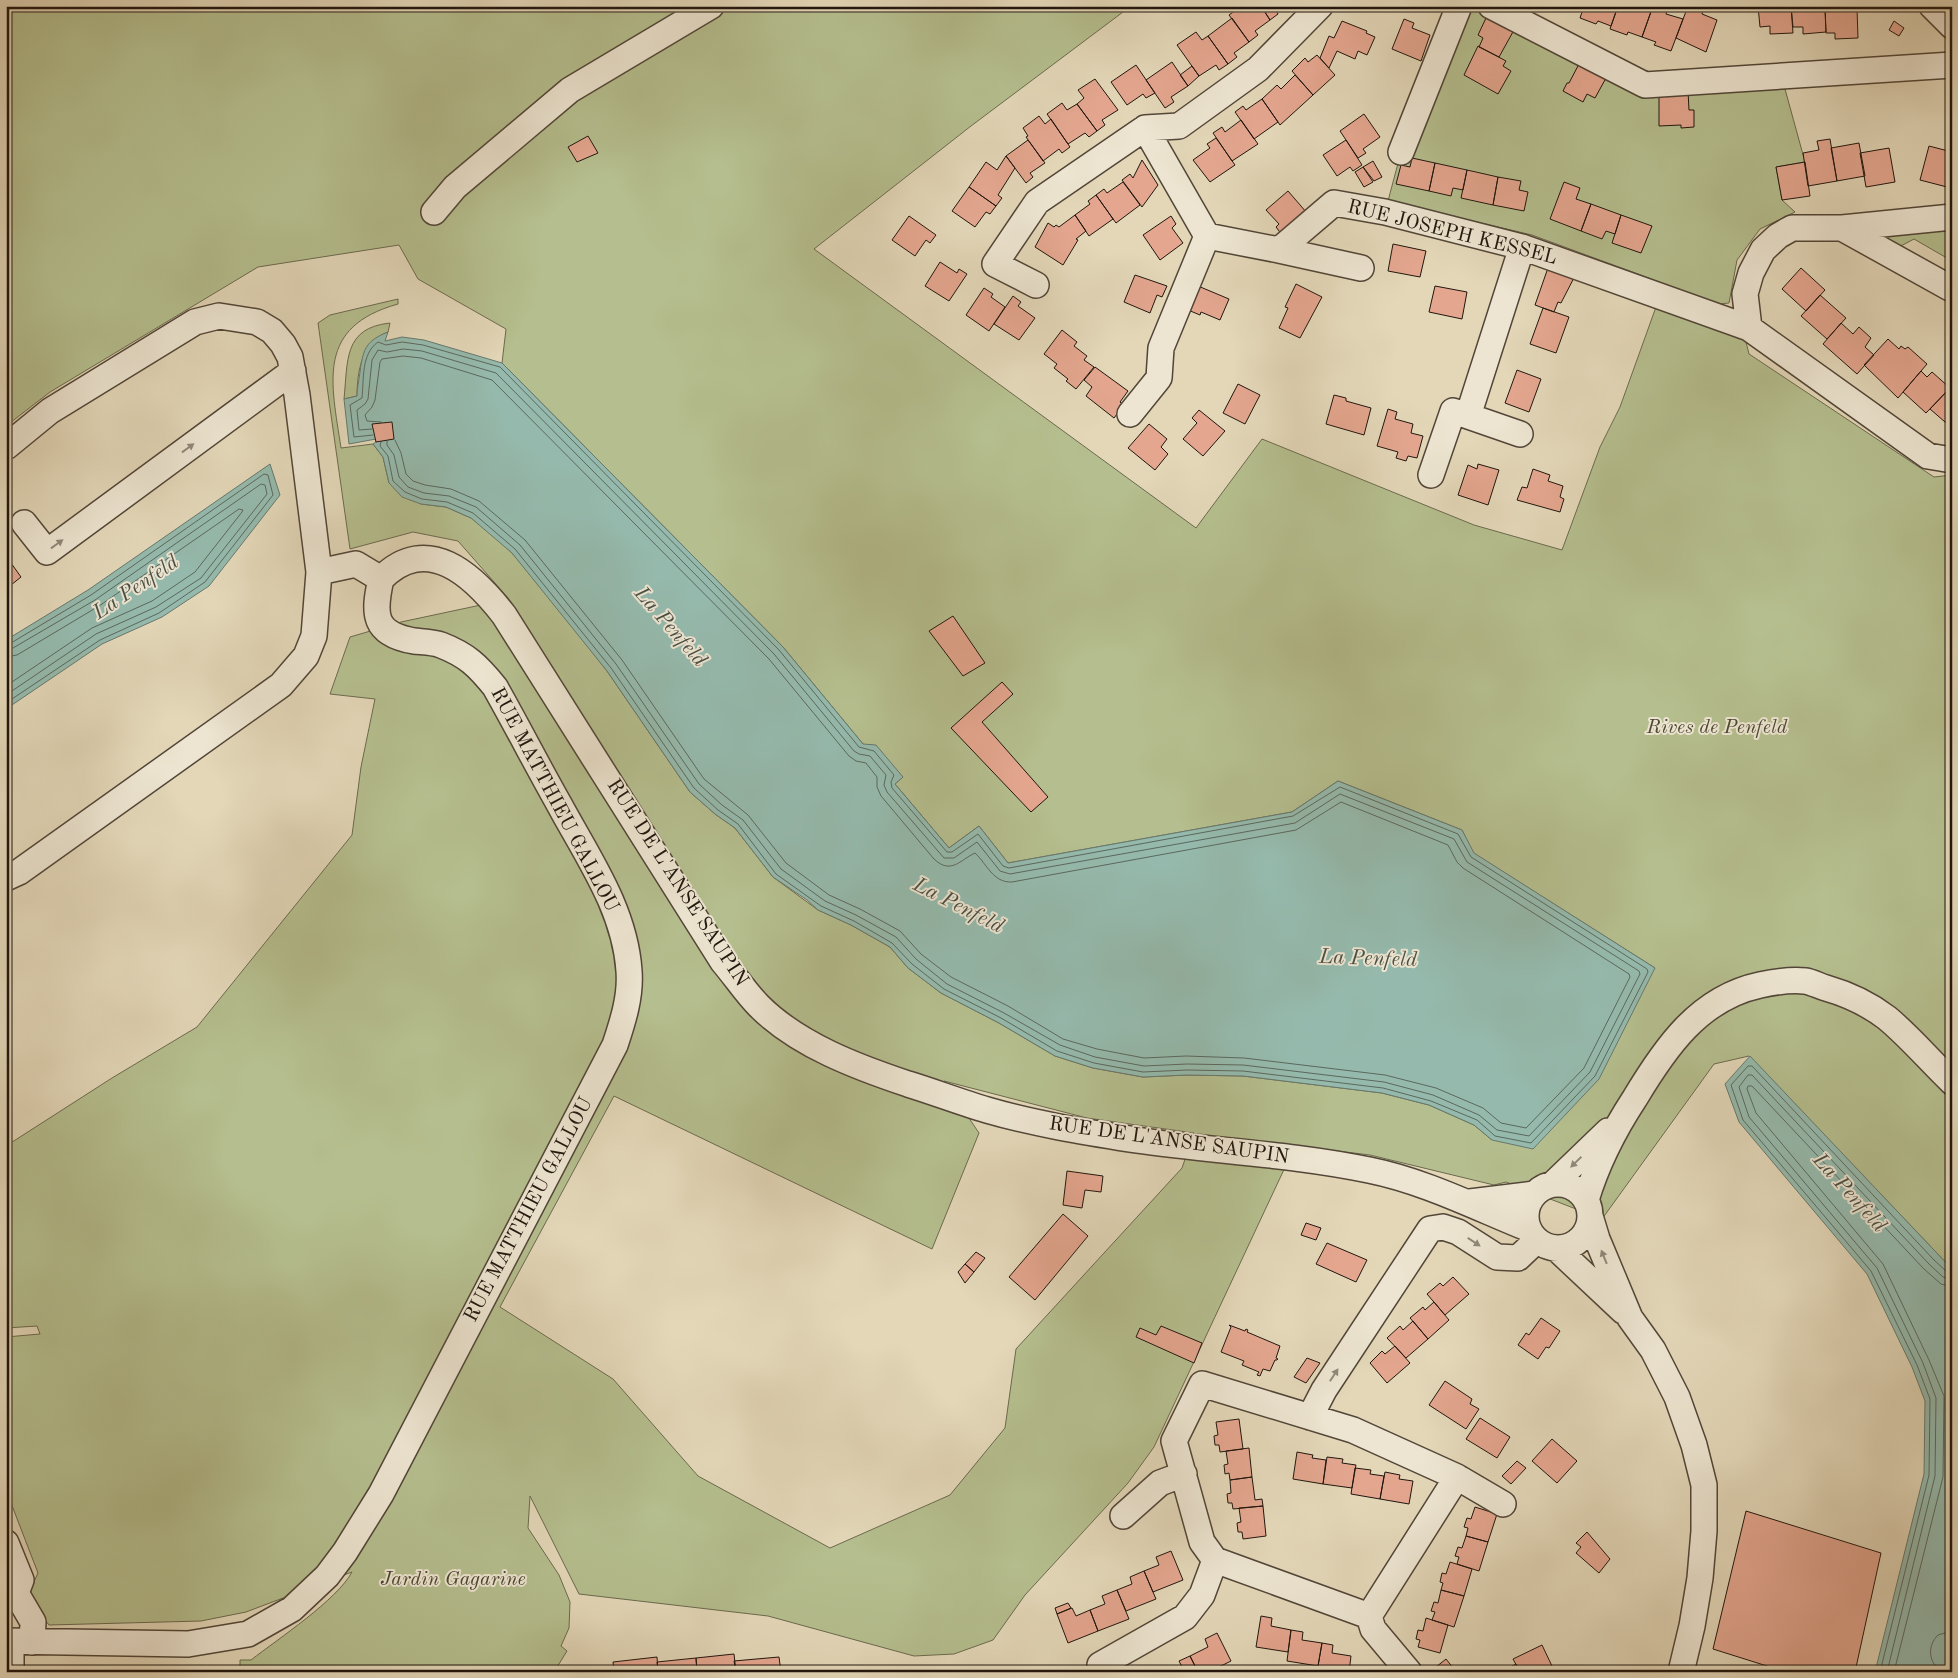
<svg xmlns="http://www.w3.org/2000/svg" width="1958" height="1678" viewBox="0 0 1958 1678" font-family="'Old Standard TT',serif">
	<rect width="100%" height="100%" fill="#e3d7b8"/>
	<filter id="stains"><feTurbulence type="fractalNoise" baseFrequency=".004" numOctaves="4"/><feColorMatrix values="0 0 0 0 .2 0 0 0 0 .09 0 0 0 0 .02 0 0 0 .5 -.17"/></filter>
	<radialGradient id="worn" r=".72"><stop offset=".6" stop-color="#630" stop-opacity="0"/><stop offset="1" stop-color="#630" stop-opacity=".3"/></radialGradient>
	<path fill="#b5be8e" stroke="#6b6a4e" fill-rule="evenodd" d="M6 6H1131L971 126 814 249 1196 528 1262 439 1474 525 1562 550 1600 447 1620 407 1656 307 1745 338 1749 354 1934 477 1952 475V1269L1749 1056 1714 1064 1602 1219 1506 1182 1494 1185 1370 1155 1295 1146 1154 1447 1128 1483 1025 1595 993 1640 954 1654 914 1656 768 1616 579 1594 530 1496 528 1528 559 1575 570 1602 569 1628 561 1646 567 1651 554 1672H240V1660H251C278 1639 337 1600 352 1572L246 1612 201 1621 49 1625 29 1600 32 1586 38 1573 6 1490V1337L40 1334 37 1326 6 1328V1146L112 1078 197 1027 352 835 361 767 375 699 330 694 350 637 401 622 509 599 458 541 413 532 350 549 318 323 330 315 398 299V304C316 327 331 381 341 448L373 444 383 457 389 483 421 504 446 507 471 518 493 535 512 553 556 605 607 671 690 792 715 814 735 828 773 877 818 910 851 925 890 947 908 968 941 993 999 1023 1055 1056 1093 1068 1143 1077 1187 1075 1243 1076 1382 1093 1429 1105 1474 1125 1492 1140 1655 968 1473 853 1462 830 1338 781 1292 812 1008 863 979 826 949 848 895 784 903 777 863 744 783 647 502 363 506 329 418 279 399 245 258 267 50 392 6 426ZM944 1081 1087 1118 1194 1133 1182 1168 1016 1349 1005 1428 950 1495 830 1548 698 1476 613 1379 500 1307 614 1096 932 1249 979 1133Z
		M1465 6H1475L1556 51 1719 92 1785 89 1805 162 1776 167 1782 200 1795 212 1760 229 1737 260 1729 303 1719 304 1532 235 1388 201 1401 152Z
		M1952 227V261L1914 239 1897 248 1888 240V234Z
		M390 323 388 332C362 342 357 371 357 396L344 399C348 361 343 328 390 323Z"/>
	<path fill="#95baad" stroke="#67786d" d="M388 332 385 341 402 337 424 340 502 363 783 647 863 744 876 745 903 777 895 784 949 848 979 826 1008 863 1292 812 1338 781 1462 830 1474 853 1655 968 1599 1079 1533 1149 1492 1140 1474 1125 1429 1105 1382 1093 1243 1076 1187 1075 1143 1077 1093 1068 1055 1056 999 1023 941 993 908 968 890 947 851 925 818 910 807 900 773 877 735 828 715 814 690 792 607 671 512 553 471 518 446 507 421 504 402 497 389 483 383 457 373 444 376 442V439L349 444 344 399 357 396C357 388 359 380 360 372 363 350 365 341 388 332Z
		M270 464 280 495 209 586 162 617 102 644 6 709V640L88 590Z
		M1750 1056 1952 1269V1637L1949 1652 1950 1672H1875L1924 1474 1925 1401 1912 1367 1867 1274 1739 1122 1725 1084Z"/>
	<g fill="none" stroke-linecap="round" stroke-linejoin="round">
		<path stroke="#5b685e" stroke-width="1" d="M381 422 367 421 365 415 372 407 375 400 380 362 382 359 403 356 421 358 492 380 769 659 849 756 856 761 866 763 877 777V787L881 796 934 859C951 875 960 860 975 853 987 864 993 883 1012 882L1296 830 1341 802 1448 845 1457 862 1463 868 1629 974 1630 977 1584 1068 1526 1128 1501 1123 1483 1108 1436 1088 1385 1075 1244 1058 1186 1056 1144 1058 1097 1049 1063 1039 1008 1006 951 977 921 954 900 931 860 909 829 895 786 863 748 815 704 779 622 660 525 540 479 501 451 489 425 485 413 481 406 474 401 453 395 440
			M372 429 359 430 357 410 365 404 368 399 372 360 378 350 387 352 403 349 422 351 496 373 774 654 854 751 859 754 870 756 886 775 884 785 887 792 944 858H954L977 842 1000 871 1010 874 1295 823 1340 794 1454 839 1467 862 1639 971 1640 974 1590 1072 1529 1136 1497 1130 1479 1115 1433 1095 1384 1082 1243 1065 1187 1064 1144 1066 1095 1057 1060 1045 1004 1013 947 984 916 959 896 937 856 915 825 901 781 869 743 820 722 805 699 784 616 664 520 545 476 507 449 496 424 493 408 487 399 477 394 455 387 445V441
			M373 435 354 437 350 405 362 398C364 379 361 354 378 342L386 345 402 342 423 345 500 367 779 650 859 747 874 751 894 775 891 782 892 788 947 852H952L978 834 1003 866 1009 868 1293 816 1340 787 1458 834 1471 857 1647 969 1648 972 1595 1076 1531 1143 1495 1136 1477 1120 1431 1101 1383 1088 1243 1071 1187 1070 1143 1072 1094 1063 1057 1051 1001 1018 944 989 912 964 892 943 854 921 821 906 776 874 738 824 718 810 694 788 611 668 515 549 473 513 447 502 422 499 405 492 393 481 388 456 380 446 381 442
			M6 644 11 643 91 595 264 474 268 475 273 495 205 582 159 613 100 640 6 703
			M6 650 13 648 95 600 261 484 265 485 267 494 201 578 156 607 96 634 6 695
			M6 657 17 655 99 606 239 509 243 510 242 512 195 572 152 601 92 628 6 686
			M1880 1672 1929 1475 1930 1399 1917 1365 1871 1271 1743 1120 1731 1085 1748 1066H1752L1934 1260 1947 1272 1952 1273
			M1887 1672 1935 1476 1936 1398 1923 1363 1877 1268 1749 1117 1739 1087 1748 1075H1752L1929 1264 1943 1277 1952 1279
			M1894 1672 1943 1477 1944 1396 1929 1360 1883 1264 1756 1113 1747 1089 1748 1086H1752L1924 1269 1941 1284 1952 1287
			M1942 1672C1928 1663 1927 1646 1938 1635L1952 1631"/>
	</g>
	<path fill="#e4a68f" stroke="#21160e" d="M1241 6H1261L1270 20 1255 31 1258 35 1249 42 1229 15Z
		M1261 6H1280L1276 10 1278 14 1270 20Z
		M1618 6 1611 26 1598 21 1596 24 1580 18 1584 6Z
		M1618 6H1653L1642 37 1628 32 1627 35 1610 29Z
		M1653 6 1668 8 1666 14 1683 19 1671 51 1654 45 1656 42 1642 37Z
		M1688 6 1704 7 1702 14 1717 20 1706 52 1676 38Z
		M1758 6H1791L1793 33 1770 34V26L1760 27Z
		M1791 6H1825L1826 32 1803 34V27H1793Z
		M1857 8 1858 38 1835 39V33H1826L1825 10Z
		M1487 16 1514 30 1499 57 1479 47 1483 38 1478 35Z
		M1232 18 1249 42 1234 53 1237 57 1228 64 1208 36Z
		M1404 19 1414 23 1412 28 1430 35 1421 61 1392 49Z
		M1342 21 1367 31 1366 33 1375 37 1367 55 1358 51 1355 59 1337 51 1329 68 1320 58 1329 36 1334 38Z
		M1894 21 1904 28 1899 36 1889 30Z
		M1196 32 1202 40 1208 36 1228 64 1219 70 1216 65 1199 76 1177 45Z
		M1478 46 1506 61 1503 66 1511 71 1498 94 1464 75Z
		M1317 55 1335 75 1313 95 1292 71 1305 58 1308 62Z
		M1172 62 1188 86 1171 97 1174 102 1165 108 1146 80Z
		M1579 64 1606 78 1595 98 1587 94 1583 102 1563 91 1567 83H1569Z
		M1136 65 1155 93 1146 98 1143 94 1127 105 1111 82Z
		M1192 66 1199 76 1188 86 1180 75Z
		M1295 75 1313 95 1280 125 1262 99 1277 85 1281 89Z
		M1095 79 1118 110 1102 120 1105 125 1097 131 1077 104 1084 98 1078 90Z
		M1688 91 1689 110H1694V127L1681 128V125L1659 126V93Z
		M1262 99 1278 122 1254 139 1235 112 1243 106 1246 110Z
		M1062 103 1067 110 1077 104 1097 131 1089 137 1085 133 1068 144 1047 114Z
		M1364 114 1380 137 1363 149 1366 153 1358 158 1340 131Z
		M1039 116 1045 124 1051 119 1070 147 1062 153 1059 149 1043 161 1026 137 1028 136 1023 128Z
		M1241 120 1258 144 1232 161 1213 133 1222 127 1225 132Z
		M588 136 598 153 577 162 568 147Z
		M1216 138 1235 165 1210 182 1193 160 1210 148 1207 144Z
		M1830 139 1837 181 1808 186 1803 153 1819 150 1817 141Z
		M1028 140 1045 163 1030 173 1033 177 1026 183 1006 156Z
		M1346 140 1362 165 1353 171 1350 167 1337 176 1323 155Z
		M1859 143 1865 176 1837 181 1831 148Z
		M1929 146 1952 152V168L1947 187 1920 180Z
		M1889 148 1895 182 1866 187 1860 153Z
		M1006 156 1015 168 998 195 1002 198 996 206 969 187 986 162 997 170Z
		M1412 158 1435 163 1429 191 1396 184 1401 165 1410 167Z
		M1142 160 1158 185 1142 207 1122 180 1130 174 1133 178Z
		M1373 161 1382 177 1374 181 1363 167Z
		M1805 162 1810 196 1782 200 1776 167Z
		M1435 163 1467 170 1463 190 1453 188 1451 196 1429 191Z
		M1363 167 1373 182 1364 187 1355 172Z
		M1467 170 1498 177 1493 205 1461 198Z
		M1498 177 1521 181 1519 190 1528 192 1524 211 1493 205Z
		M1123 182 1140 205 1116 223 1096 195 1104 189 1107 193Z
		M1564 182 1580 188 1576 199 1591 204 1581 231 1550 219Z
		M969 187 996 206 990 214 986 212 975 227 952 211Z
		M1288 191 1307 213 1282 235 1276 227 1279 224 1266 210Z
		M1096 195 1113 219 1089 236 1075 215 1090 204 1088 201Z
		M1591 204 1621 215 1615 234 1606 231 1602 239 1581 231Z
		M1075 215 1086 231 1076 239 1078 240 1063 265 1035 247 1048 223 1054 227 1056 225 1059 227Z
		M1621 215 1652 226 1641 253 1612 243Z
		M909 216 936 235 930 243 926 240 915 256 892 240Z
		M1171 216 1176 224 1172 228 1183 243 1160 260 1143 235Z
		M1393 244 1426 251 1420 277 1388 271Z
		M940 262 957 273 959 269 967 274 949 301 925 286Z
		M1549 265 1578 270 1561 303 1558 302 1554 312 1535 305Z
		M1801 268 1825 290 1806 311 1782 289Z
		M1135 275 1167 286 1162 297 1157 295 1150 313 1124 302Z
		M1296 284 1322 297 1300 338 1279 328 1288 308 1285 307Z
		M1198 286 1229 299 1220 320 1201 312 1200 315 1188 310Z
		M1435 286 1467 292 1462 319 1429 312Z
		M984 288 993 294 991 297 1005 307 989 331 966 315Z
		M1820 295 1846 318 1827 339 1801 316Z
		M1013 296 1021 302 1018 306 1035 318 1019 340 994 324Z
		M1543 308 1569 317 1556 353 1530 344Z
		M1841 323 1853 334 1859 327 1871 338 1865 347 1874 355 1857 374 1823 344Z
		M1062 330 1077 342 1074 346 1087 356 1084 360 1094 367 1076 389 1066 381 1068 379 1054 368 1057 364 1044 354Z
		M1888 339 1899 349 1901 346 1905 349 1908 347 1927 364 1898 398 1864 365Z
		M1095 367 1128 391 1120 402 1124 405 1114 418 1086 396 1092 387 1084 380Z
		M1517 370 1541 379 1529 412 1505 403Z
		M1921 371 1927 377 1932 372 1950 388 1926 413 1903 392Z
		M1238 384 1260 395 1245 424 1223 413Z
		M1949 389 1952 392V428L1930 409Z
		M1334 395 1346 398V401L1371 408 1364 435 1326 424Z
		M1388 409 1397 412 1395 419 1413 424 1411 433 1423 436 1417 458 1408 456 1406 461 1396 458 1398 452 1377 446Z
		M1199 410 1225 431 1203 456 1183 439 1197 423 1192 418Z
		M392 422 394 439 376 442 372 424Z
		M1149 424 1167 439 1161 447 1168 454 1155 470 1128 448Z
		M1478 464 1499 470 1488 505 1458 495 1468 465 1477 469Z
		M1533 469 1550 475 1548 481 1563 486 1560 497 1564 499 1560 512 1517 500 1522 487 1527 488Z
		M6 556 21 577 11 585 6 579Z
		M953 616 985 663 963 676 929 631Z
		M1002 682 1013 694 982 722 1048 797 1031 812 951 728Z
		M1067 1171 1103 1176 1101 1192 1085 1190 1082 1208 1063 1205Z
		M1063 1214 1088 1236 1035 1300 1009 1277Z
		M1306 1223 1321 1228 1316 1240 1301 1235Z
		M1327 1243 1367 1260 1356 1282 1316 1264Z
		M976 1252 985 1258 974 1272 965 1264Z
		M965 1264 974 1272 965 1283 958 1272Z
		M1453 1277 1469 1294 1445 1315 1427 1294 1440 1283 1443 1286Z
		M1434 1302 1449 1320 1428 1339 1410 1318 1423 1307 1425 1310Z
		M1541 1318 1560 1331 1549 1348 1546 1347 1538 1359 1518 1345 1526 1333 1529 1335Z
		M1413 1321 1428 1339 1406 1358 1387 1338 1400 1326 1403 1330Z
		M1229 1325 1245 1331 1246 1329 1248 1330 1247 1332 1280 1346 1276 1358 1278 1359 1277 1360H1275L1270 1371 1263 1369 1260 1376 1257 1375 1259 1372 1242 1365 1244 1361 1221 1352 1231 1327Z
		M1161 1326 1202 1343 1194 1363 1136 1337 1140 1328 1156 1335Z
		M1395 1346 1410 1363 1387 1383 1370 1363 1382 1351 1385 1354Z
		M1307 1358 1320 1363 1306 1383 1294 1377Z
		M1445 1381 1472 1399 1470 1404 1479 1409 1466 1429 1429 1405Z
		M1480 1418 1510 1437 1497 1458 1466 1439Z
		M1239 1419 1243 1449 1220 1452 1219 1445H1215L1214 1436 1218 1435 1216 1422Z
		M1552 1439 1577 1461 1557 1483 1532 1461Z
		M1249 1448 1252 1477 1230 1480 1229 1473 1225 1474 1224 1465 1228 1464 1226 1451Z
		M1297 1452 1313 1455 1312 1458 1326 1460 1323 1484 1293 1479Z
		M1327 1457 1343 1459 1342 1463 1356 1465 1352 1488 1323 1484Z
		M1517 1461 1526 1468 1511 1484 1502 1476Z
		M1355 1468 1371 1470 1370 1474 1384 1476 1380 1499 1351 1494Z
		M1385 1472 1400 1475 1399 1479 1413 1481 1409 1504 1380 1499Z
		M1252 1477 1255 1500 1262 1499 1263 1506 1233 1509 1232 1503H1228L1227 1494 1231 1493 1230 1480Z
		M1263 1506 1266 1536 1243 1539 1242 1532H1238L1237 1523 1241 1522 1239 1508Z
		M1475 1507 1497 1514 1488 1542 1466 1536 1468 1528 1464 1527 1467 1518 1471 1519Z
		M1746 1511 1881 1553 1855 1672H1786L1713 1649Z
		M1587 1532 1610 1559 1599 1573 1576 1553 1581 1547 1576 1543Z
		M1466 1536 1488 1542 1479 1571 1457 1564 1459 1557 1455 1556 1458 1547 1462 1548Z
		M1171 1551 1183 1580 1153 1592 1144 1571 1159 1565 1156 1557Z
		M1450 1562 1472 1569 1464 1596 1441 1590 1443 1583 1440 1582 1442 1573 1446 1574Z
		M1144 1571 1156 1599 1126 1611 1117 1590 1132 1584 1130 1577Z
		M1117 1590 1129 1619 1098 1631 1090 1610 1105 1604 1102 1596Z
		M1441 1590 1464 1596 1454 1627 1432 1620 1435 1612 1431 1611 1434 1602 1438 1603Z
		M1068 1603 1071 1608 1057 1614 1055 1608Z
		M1072 1608 1076 1616 1090 1610 1098 1631 1068 1643 1057 1614Z
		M1261 1616 1272 1618 1271 1626 1291 1630 1288 1652 1256 1647Z
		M1426 1618 1448 1625 1440 1653 1418 1647 1420 1640 1416 1639 1418 1630 1423 1631Z
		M1291 1630 1303 1632 1302 1640 1322 1643 1318 1666 1287 1661Z
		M1217 1633 1231 1661 1209 1672H1198L1190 1656 1208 1647 1205 1639Z
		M1322 1643 1333 1645 1332 1653 1351 1656 1349 1672H1317Z
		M1542 1645 1552 1666 1544 1669 1546 1672H1520L1513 1659Z
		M734 1654 736 1672H697L696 1658Z
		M1190 1656 1198 1672H1176L1183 1669 1179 1661Z
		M657 1657 658 1672H614L613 1662Z
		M779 1657 781 1672H736L734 1661Z
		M696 1658 697 1672H658L657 1662Z
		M1446 1659 1454 1669 1451 1672 1431 1671Z
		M1516 1664 1520 1672H1501Z"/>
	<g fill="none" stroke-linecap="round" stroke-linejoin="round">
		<g stroke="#524638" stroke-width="28">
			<path id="minor" d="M1320 6 1258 69 1179 126 1145 128 1207 236 1279 250 1334 203 1385 212 1522 247 1749 328
				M1491 6 1645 85 1952 65
				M1932 6 1952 26
				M1401 152 1459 6
				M434 212 455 187 570 90 711 6
				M1952 217 1842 228H1792L1778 236 1763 250 1751 273 1745 294 1749 328 1928 456 1952 460
				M1842 228 1950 288H1952
				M1279 250 1361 268
				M1036 285 995 264 1037 202 1145 128
				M1130 414 1159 378 1161 348 1207 236
				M1520 434 1468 416 1522 247
				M6 447 50 411 195 322 219 316 257 322 272 331 283 344 290 357 297 395 319 572 314 636 306 656 281 685 19 872 6 878
				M1431 475 1453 411 1468 416
				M24 523 47 552 293 371
				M319 572 356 564 381 579
				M381 579C427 532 473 575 504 615L723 962C735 976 746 993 759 1006 798 1045 857 1067 908 1084 934 1092 960 1102 987 1110 1035 1124 1086 1132 1136 1140 1213 1151 1292 1154 1369 1170 1424 1181 1475 1207 1527 1228
				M1554 1183 1608 1131
				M1526 1216a32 32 0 1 1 64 0a32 32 0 1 1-64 0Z
				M1586 1200C1597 1163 1614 1130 1635 1098 1665 1048 1699 998 1760 985 1774 982 1790 979 1805 981 1812 982 1819 986 1826 988 1847 994 1870 1005 1887 1018 1910 1037 1930 1061 1952 1082
				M1470 1202 1534 1194
				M1590 1216 1597 1239 1630 1318 1653 1350 1677 1397 1694 1445 1704 1485V1531L1700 1578 1692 1626 1681 1672
				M1556 1248 1623 1311
				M1310 1417 1324 1390 1430 1229 1443 1227 1458 1232 1497 1257 1518 1258 1537 1240
				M1457 1477 1503 1504
				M1123 1516 1160 1483 1184 1474
				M6 1543 21 1580 16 1593
				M1215 1560 1202 1542 1174 1441 1202 1384 1353 1430 1457 1477 1369 1616
				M6 1586 16 1593 33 1622 32 1642
				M6 1641 188 1644 248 1634 292 1609 327 1576 345 1552 381 1494 615 1045C623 1021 631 996 629 971 625 909 587 856 559 804 537 765 517 726 495 687 478 666 467 655 441 645 433 642 423 642 414 641 373 634 373 614 381 579
				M1100 1665 1185 1617 1202 1595 1215 1560 1369 1616 1373 1629 1409 1672
				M11 1672V1641"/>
		</g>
		<use href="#minor" stroke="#ede5d1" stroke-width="25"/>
	</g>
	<defs><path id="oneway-solid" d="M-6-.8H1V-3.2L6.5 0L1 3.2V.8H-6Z" transform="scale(1.25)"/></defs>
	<g fill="#918879">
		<use href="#oneway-solid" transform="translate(188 448) rotate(-36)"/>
		<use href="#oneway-solid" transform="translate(57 544) rotate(-36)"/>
		<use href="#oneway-solid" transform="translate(1576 1162) rotate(136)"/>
		<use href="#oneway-solid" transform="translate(1474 1242) rotate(33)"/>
		<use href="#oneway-solid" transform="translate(1604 1257) rotate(-112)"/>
		<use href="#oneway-solid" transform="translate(1334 1375) rotate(-57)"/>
	</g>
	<g text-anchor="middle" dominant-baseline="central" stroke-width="4" stroke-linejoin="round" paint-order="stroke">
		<g font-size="20" fill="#21160e" stroke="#ede5d1">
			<text transform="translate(1452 233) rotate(14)">RUE JOSEPH KESSEL</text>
			<text transform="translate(554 800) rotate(62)">RUE MATTHIEU GALLOU</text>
			<text transform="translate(677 883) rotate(57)">RUE DE L'ANSE SAUPIN</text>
			<text transform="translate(1169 1141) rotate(8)">RUE DE L'ANSE SAUPIN</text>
			<text transform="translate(529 1210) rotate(-62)">RUE MATTHIEU GALLOU</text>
		</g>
		<g font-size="20" font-style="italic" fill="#4d4834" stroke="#ede5d1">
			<text x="1717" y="728">Rives de Penfeld</text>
			<text x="453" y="1580">Jardin Gagarine</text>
		</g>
		<g font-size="21" font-style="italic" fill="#4a4f46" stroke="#ede5d1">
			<text transform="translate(136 588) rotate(-34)">La Penfeld</text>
			<text transform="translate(670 627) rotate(49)">La Penfeld</text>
			<text transform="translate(958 906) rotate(27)">La Penfeld</text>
			<text transform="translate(1368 959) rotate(2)">La Penfeld</text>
			<text transform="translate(1849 1193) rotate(48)">La Penfeld</text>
		</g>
	</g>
	<rect width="1958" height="1678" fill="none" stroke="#e3d7b8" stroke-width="25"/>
	<rect x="8" y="8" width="1943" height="1663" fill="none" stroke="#21160e" stroke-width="2.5"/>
	<rect x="12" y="12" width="1933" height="1653" fill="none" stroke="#21160e"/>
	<rect width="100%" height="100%" filter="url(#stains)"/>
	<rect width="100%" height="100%" fill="url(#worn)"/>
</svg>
